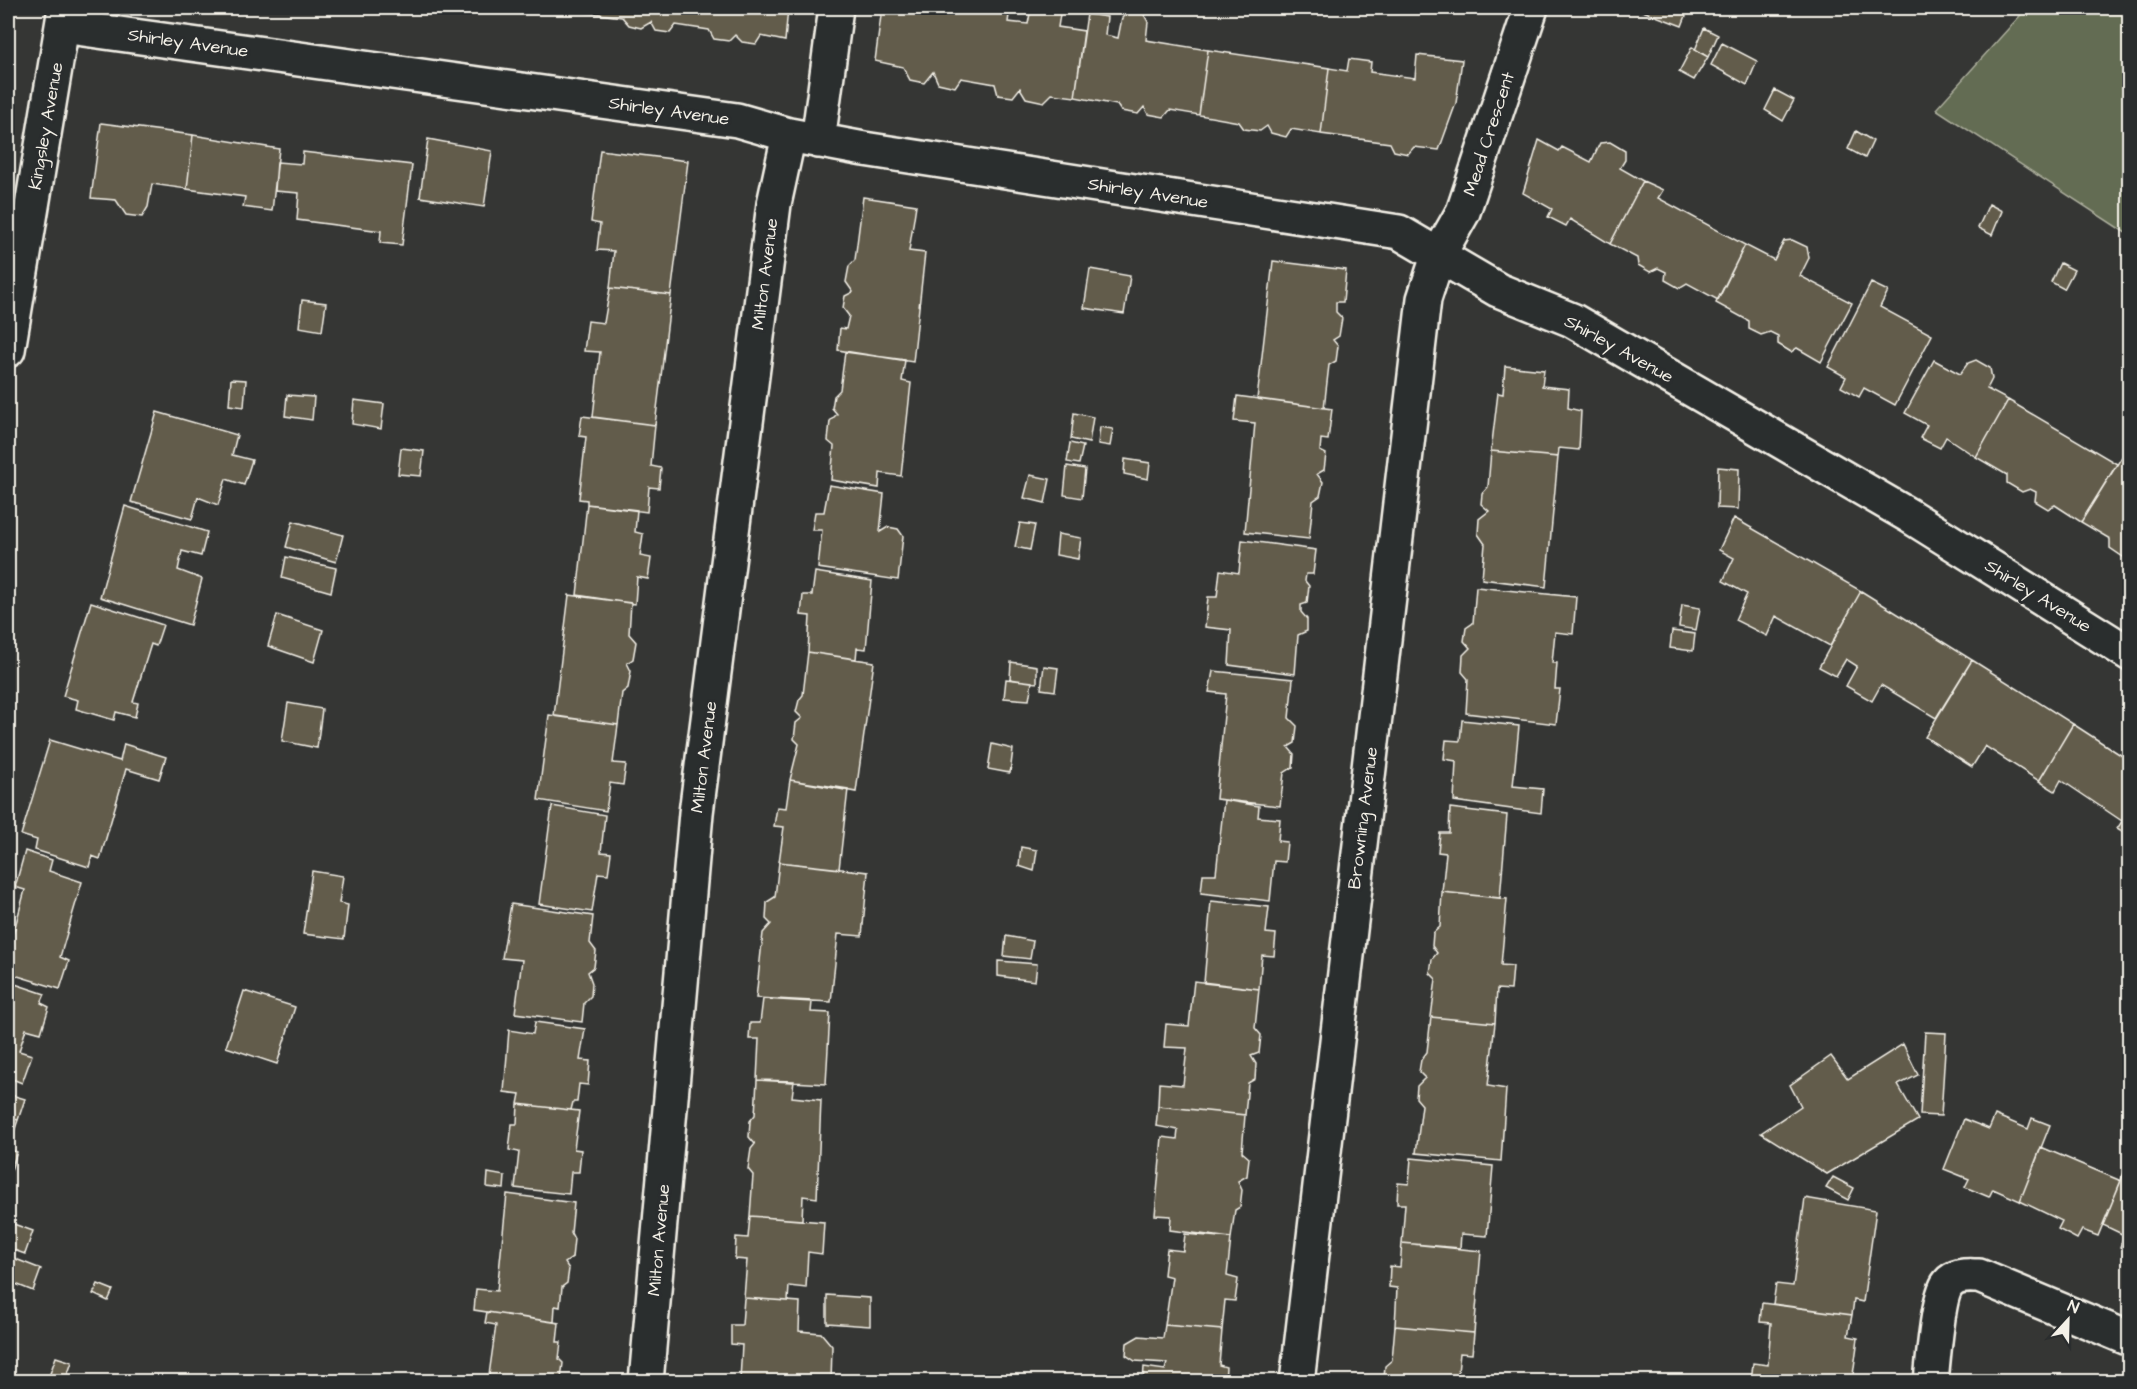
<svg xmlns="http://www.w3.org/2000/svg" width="2137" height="1389" viewBox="0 0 2137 1389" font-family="'Architects Daughter',sans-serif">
	<rect width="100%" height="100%" fill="#353634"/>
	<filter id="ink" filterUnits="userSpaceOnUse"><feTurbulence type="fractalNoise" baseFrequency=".0167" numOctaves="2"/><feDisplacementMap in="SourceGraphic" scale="12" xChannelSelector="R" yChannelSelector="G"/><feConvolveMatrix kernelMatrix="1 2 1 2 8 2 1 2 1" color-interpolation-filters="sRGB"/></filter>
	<g filter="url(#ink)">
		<path fill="#636c52" stroke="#acae9d" stroke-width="1.5" d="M2027 8H2129V235L1936 109Z"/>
		<path fill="#625b4b" stroke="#f4f1e8" stroke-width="1.5" d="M583 8H788L785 41 761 36 756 44 742 42 735 35 729 41 714 39 709 30 676 25 670 33 656 31 651 22 641 28 629 25 622 17 583 12Z
			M882 8H920L942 11V8H1010L1008 22 1028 24 1031 8H1061L1058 27 1084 31 1075 97 1052 94 1044 102 1026 98 1020 88 1013 97 998 95 995 84 961 78 955 87 938 83 933 72 924 83 910 80 903 67 875 61Z
			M1635 8H1689L1682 26Z
			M1130 9 1142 11 1148 22 1146 40 1208 50 1199 115 1170 110 1164 117 1148 114 1144 107 1138 114 1121 111 1117 105 1075 97 1087 14 1107 17 1105 35 1118 38 1122 18Z
			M1704 28 1718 35 1708 57 1695 50Z
			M1722 43 1757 61 1747 85 1711 65Z
			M1692 47 1708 57 1694 80 1679 72Z
			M1208 50 1329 68 1321 134 1291 129 1286 137 1271 133 1267 126 1260 131 1244 129 1239 122 1199 115Z
			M1417 55 1462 60 1456 103 1439 150 1414 147 1408 154 1394 151 1390 143 1321 134 1329 68 1347 71 1349 59 1371 62 1370 72 1415 78Z
			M1775 90 1794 100 1783 121 1765 110Z
			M101 123 193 135 187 189 152 184 148 207 142 217 126 215 116 200 91 198Z
			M1856 131 1873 141 1865 158 1848 149Z
			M193 135 279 149 272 211 243 207 245 197 187 189Z
			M428 139 492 151 484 207 420 197Z
			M1539 140 1559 151 1562 147 1591 162 1600 143 1610 142 1625 151V160L1620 168 1643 181 1610 244 1570 219 1566 226 1548 217 1552 209 1523 193Z
			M600 150 688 161 671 295 610 288 614 251 597 250 600 224 591 222Z
			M303 152 412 165 402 245 380 243 381 231 297 220 299 193 275 191 277 162 302 164Z
			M1643 181 1663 190 1658 198 1745 245 1718 300 1687 283 1679 288 1665 280 1666 272 1658 268 1650 272 1638 265 1637 258 1610 244Z
			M863 197 916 205 909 251 925 253 913 362 838 350 840 328 846 329 849 316 843 308 845 296 853 292 846 282 849 266 855 260Z
			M1989 204 2002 211 1992 235 1978 228Z
			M1792 240 1807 247 1809 258 1800 276 1852 303 1821 362 1797 348 1791 352 1778 344V336L1770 332 1761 335 1749 329V321L1716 303 1745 245 1774 260 1784 241Z
			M1273 261 1346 270 1343 302H1336V312L1342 318 1339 336 1333 340 1338 346 1336 361 1329 365 1324 408 1257 399Z
			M2060 263 2074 270 2064 289 2051 282Z
			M1090 269 1130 276 1124 314 1084 308Z
			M1871 283 1888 291 1880 307 1932 335 1895 405 1864 388 1859 397 1841 387 1846 377 1828 367Z
			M610 288 671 295 655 425 593 417 600 352 584 351 588 321 604 323Z
			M302 300 326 303 322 331 299 327Z
			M845 352 905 360 902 381 911 383 901 476 880 473 879 488 831 480 834 446 828 441 830 421 837 414 832 408 834 396 840 390Z
			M1934 360 1960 374 1968 363 1976 360 1990 368 1992 379 1987 389 2008 400 1976 457 1946 437 1940 448 1920 438 1927 425 1905 413Z
			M1505 366 1544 370 1542 386 1569 389 1568 408 1581 411 1579 450 1559 448 1558 457 1491 451 1498 393 1503 394Z
			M231 379 246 380 244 407 229 405Z
			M287 395 314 397 312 420 285 416Z
			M1237 396 1332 409 1328 440 1321 439 1320 451 1326 454 1324 470 1317 474 1323 482 1320 496 1313 501 1309 539 1245 532 1255 423 1234 421Z
			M354 400 384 404 381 429 352 424Z
			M2008 400 2117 464 2081 522 2055 505 2048 509 2035 501 2036 492 2030 489 2022 492 2007 483V475L1976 457Z
			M157 412 237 435 232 455 252 460 244 485 226 479 218 505 198 497 192 519 131 502Z
			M1074 413 1093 417 1089 443 1071 439Z
			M582 416 655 425 651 466 661 468 659 488 649 487 647 512 587 504V500L579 499 586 437 579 436Z
			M1100 427 1113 429 1110 446 1098 444Z
			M1070 443 1083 446 1079 464 1067 462Z
			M2130 444V558L2126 559 2110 548V539L2081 522Z
			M401 448 424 451 421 476 398 474Z
			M1491 451 1558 457 1546 587 1482 579 1485 544 1478 534 1479 519 1489 511 1481 504 1482 494 1488 487Z
			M1125 459 1150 463 1148 479 1124 474Z
			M1067 466 1085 469 1082 498 1064 495Z
			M1718 467 1739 469 1738 509 1717 508Z
			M1030 475 1050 479 1045 503 1024 498Z
			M829 485 884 494 880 532 888 527 898 529 903 536 898 580 818 568 822 530H812L815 512H824Z
			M587 504 637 510 635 532 643 534 640 556 651 558 648 579 637 577 635 604 577 595Z
			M125 506 207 532 201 556 182 551 178 570 202 579 190 625 100 597Z
			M1734 518 1861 591 1830 646 1776 616 1767 636 1735 620 1747 594 1723 581 1734 558 1719 550Z
			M293 521 343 535 336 562 286 547Z
			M1020 523 1035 525 1030 550 1015 547Z
			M1058 534 1081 538 1078 559 1056 555Z
			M1242 540 1316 550 1313 574H1306L1305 581 1309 586 1307 603 1301 605V612L1307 619V631L1298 635 1295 674 1229 665 1231 630 1205 627 1208 597H1217L1220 570 1239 573Z
			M286 557 336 568 331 592 282 578Z
			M815 572 872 581 866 649 857 648 856 659 808 652 810 616 801 615 803 595H812Z
			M1476 587 1576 597 1573 634 1555 632 1552 663H1557L1555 689H1560L1556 724 1466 713 1468 679 1462 672 1463 655 1470 648 1464 641 1466 628 1473 623Z
			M1861 591 1972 660 1936 718 1881 685 1872 701 1846 686 1857 666 1846 659 1836 676 1819 667Z
			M569 595 631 603 629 634 636 642 633 659 627 663 631 671 628 688 622 693 618 725 554 716Z
			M91 602 163 625 156 646 151 644 133 702 138 703 135 717 116 712 114 720 76 709 78 700 63 696Z
			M1682 605 1700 608 1696 630 1679 627Z
			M277 615 323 630 314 662 268 646Z
			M1672 631 1695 634 1693 651 1670 648Z
			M808 652 874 662 856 792 790 780 799 744 794 739 796 723 802 718 796 712 799 700 803 695Z
			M1972 660 2073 724 2039 781 1985 746 1972 767 1925 737Z
			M1011 662 1037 666V683L1010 679Z
			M1044 666 1058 668 1055 691 1041 689Z
			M1213 671 1293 679 1289 718 1297 726 1295 743 1288 747 1294 754 1293 767 1284 773 1280 806 1216 799 1226 694 1209 692Z
			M1006 679 1032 682 1029 700 1004 698Z
			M288 703 322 709 317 748 282 741Z
			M549 715 618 725 613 763 626 764 623 785 610 783 606 811 538 800Z
			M1462 720 1519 726 1513 786 1543 789 1541 813 1454 801 1456 761 1444 759 1446 740 1460 741Z
			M2073 724 2130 761V809L2122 821 2061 780 2055 791 2039 781Z
			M50 740 120 761 124 744 166 757 159 779 126 769 100 859 92 856 89 867 35 850 37 840 21 835Z
			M992 744 1013 749 1010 773 988 769Z
			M790 780 848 789 839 869 779 862 784 827 774 826 777 807 786 808Z
			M1224 800 1259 806 1258 817 1280 819 1278 841 1287 842 1285 862 1274 861 1270 901 1201 893 1203 874H1216Z
			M552 806 605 815 601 852 611 853 608 874 598 873 592 912 539 904Z
			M1450 808 1507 815 1500 898 1442 892 1446 853 1438 852 1440 833H1449Z
			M2130 809V837L2117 829Z
			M1021 847 1037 850 1034 871 1019 866Z
			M25 851 52 860 49 871 82 882 60 957 69 961 60 989 8 973V953L25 890 15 887Z
			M779 862 868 872 862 936 838 934 831 1002 756 998 763 933 771 924 766 919 767 902 775 897Z
			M312 871 343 876 339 903 348 905 344 939 303 934Z
			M1442 892 1507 899 1501 965 1513 966 1511 990 1497 989 1495 1023 1431 1017 1436 979 1430 973 1432 959 1437 953 1432 946 1433 933 1440 927Z
			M1211 901 1269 907 1266 933 1276 934 1274 956 1262 955 1259 989 1204 983Z
			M511 904 593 916 590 943 596 951 594 967 588 972 592 983 591 996 584 1003 582 1022 515 1013 522 960 502 958Z
			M1006 936 1033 941 1030 959 1004 956Z
			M998 961 1037 964 1035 981 998 976Z
			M1194 981 1259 989 1255 1028 1261 1035 1259 1053 1251 1056 1256 1064 1255 1079 1248 1083 1245 1115 1158 1106 1159 1083 1183 1085 1187 1048 1164 1047 1166 1024 1189 1026Z
			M15 984 45 994 41 1003 49 1007 41 1033 26 1029 19 1051 32 1055 22 1083 10 1078 8 1084V997L11 998Z
			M244 991 295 1007 277 1064 226 1047Z
			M763 999 812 1002 811 1012 830 1013 826 1084 757 1080 759 1039H749L750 1023H760Z
			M1431 1017 1495 1023 1488 1086 1506 1089 1501 1161 1416 1153 1422 1105 1416 1098 1417 1086 1425 1078 1419 1072 1421 1060 1427 1052Z
			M535 1022 585 1029 580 1060 590 1061 588 1085 579 1084 577 1102H573L571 1110 518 1104 520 1094 504 1092 509 1030 533 1034Z
			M1925 1032 1946 1033 1941 1116 1920 1115Z
			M1903 1044 1918 1075 1898 1085 1918 1120 1827 1174 1761 1133 1801 1106 1790 1085 1831 1056 1848 1079Z
			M757 1080 794 1081 792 1097 821 1100 817 1198 803 1196 802 1220 750 1216 753 1175 748 1169 751 1149 755 1144 749 1137 750 1121 755 1115Z
			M8 1094 25 1099 18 1120 8 1117Z
			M518 1104 579 1111 574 1149 581 1150 579 1172H571L569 1194 515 1188 519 1152 509 1150 512 1124H517Z
			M1158 1106 1245 1115 1242 1152 1249 1158 1247 1176 1238 1181 1242 1190 1240 1207 1235 1210 1231 1238 1170 1230 1171 1216 1155 1215 1162 1137 1177 1139 1178 1130 1156 1126Z
			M1995 1115 2028 1129 2032 1118 2050 1125 2020 1201 1993 1189 1989 1197 1965 1187 1969 1179 1944 1169 1964 1119 1989 1129Z
			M8 1117 18 1120 8 1149Z
			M2041 1147 2121 1181 2098 1236 2082 1230 2077 1239 2058 1229 2062 1221 2020 1201Z
			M8 1149 17 1152 9 1176H8Z
			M1411 1158 1493 1166 1487 1236 1461 1234 1460 1248 1402 1243 1405 1204H1397L1398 1183 1409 1184Z
			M2126 1168 2130 1170V1251L2120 1247 2124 1235 2103 1225Z
			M488 1173 505 1176 504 1189 487 1187Z
			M1833 1177 1854 1188 1848 1200 1826 1188Z
			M507 1194 574 1203 571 1233 574 1239 572 1258 565 1263 569 1269 567 1283 562 1287 560 1307 555 1306 554 1322 474 1310 476 1289 497 1291Z
			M1805 1198 1876 1210 1863 1302 1854 1300 1852 1315 1773 1304 1776 1284 1793 1286Z
			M750 1216 824 1222 822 1254 808 1252 806 1288 789 1286 788 1301 744 1298 747 1260 735 1259 736 1237 748 1238Z
			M8 1222 33 1231 25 1254 8 1248Z
			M1185 1234 1231 1238 1227 1276 1238 1279 1235 1301 1225 1300 1222 1330 1165 1325 1172 1277 1164 1275 1167 1249 1183 1251Z
			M1402 1243 1481 1251 1474 1333 1395 1326 1397 1288 1389 1287 1390 1266 1400 1267Z
			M8 1256 41 1269 33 1291 8 1281Z
			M98 1284 113 1290 108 1301 93 1294Z
			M827 1295 870 1298V1326L827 1323Z
			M744 1298 800 1302 799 1331 821 1333 832 1346 831 1382 740 1380 742 1345 731 1344V1325H742Z
			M1762 1303 1852 1315 1848 1336 1858 1338 1852 1382H1751L1753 1363 1768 1365 1771 1323 1760 1322Z
			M487 1312 559 1323 557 1342H561L559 1359 563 1363 561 1379 558 1382H488L496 1325 485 1323Z
			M1165 1325 1222 1330 1219 1365 1226 1367 1225 1382H1143L1144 1367 1165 1370 1167 1363 1135 1361 1126 1355 1127 1343 1139 1336 1163 1338Z
			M1395 1326 1474 1333 1472 1354 1460 1353 1457 1382H1386L1384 1378 1385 1366 1392 1360Z
			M56 1357 72 1362 65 1382H47Z"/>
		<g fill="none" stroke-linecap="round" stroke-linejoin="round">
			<g stroke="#f4f1e8" stroke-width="38">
				<path id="street" d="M62 26 737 120 789 135 864 149 1399 232 1498 290 1572 320 1908 515 2130 654
					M818 141 836 8
					M8 350 65 8
					M646 1382 696 813 774 204 789 135
					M1297 1382 1424 299 1438 256 1463 212 1531 8
					M1931 1382C1933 1362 1938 1296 1948 1284 1956 1274 1968 1276 1979 1276L2130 1339"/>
			</g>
			<use href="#street" stroke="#2a2d2e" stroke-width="33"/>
		</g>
	</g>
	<g text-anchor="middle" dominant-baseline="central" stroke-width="6" stroke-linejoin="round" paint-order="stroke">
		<g font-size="18" fill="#f4f1e8" stroke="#2a2d2e">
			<text transform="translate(188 43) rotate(8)">Shirley Avenue</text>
			<text transform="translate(669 111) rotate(8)">Shirley Avenue</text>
			<text transform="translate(46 126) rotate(-80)">Kingsley Avenue</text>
			<text transform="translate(1489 134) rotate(-72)">Mead Crescent</text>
			<text transform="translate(1148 193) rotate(9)">Shirley Avenue</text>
			<text transform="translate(765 274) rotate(-83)">Milton Avenue</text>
			<text transform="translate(1619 349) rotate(29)">Shirley Avenue</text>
			<text transform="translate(2038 596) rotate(32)">Shirley Avenue</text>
			<text transform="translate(704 757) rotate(-83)">Milton Avenue</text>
			<text transform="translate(1363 818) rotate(-83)">Browning Avenue</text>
			<text transform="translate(659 1240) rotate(-85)">Milton Avenue</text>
		</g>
	</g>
	<rect width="2137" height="1389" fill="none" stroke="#2a2d2e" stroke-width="30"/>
	<rect x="15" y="15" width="2107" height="1359" fill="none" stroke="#f4f1e8" stroke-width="2" filter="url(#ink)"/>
	<g transform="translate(2068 1320) rotate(22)" stroke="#2a2d2e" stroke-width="4.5" paint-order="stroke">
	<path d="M0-4.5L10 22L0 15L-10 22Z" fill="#f4f1e8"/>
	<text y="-9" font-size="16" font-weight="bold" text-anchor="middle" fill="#f4f1e8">N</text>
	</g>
</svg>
